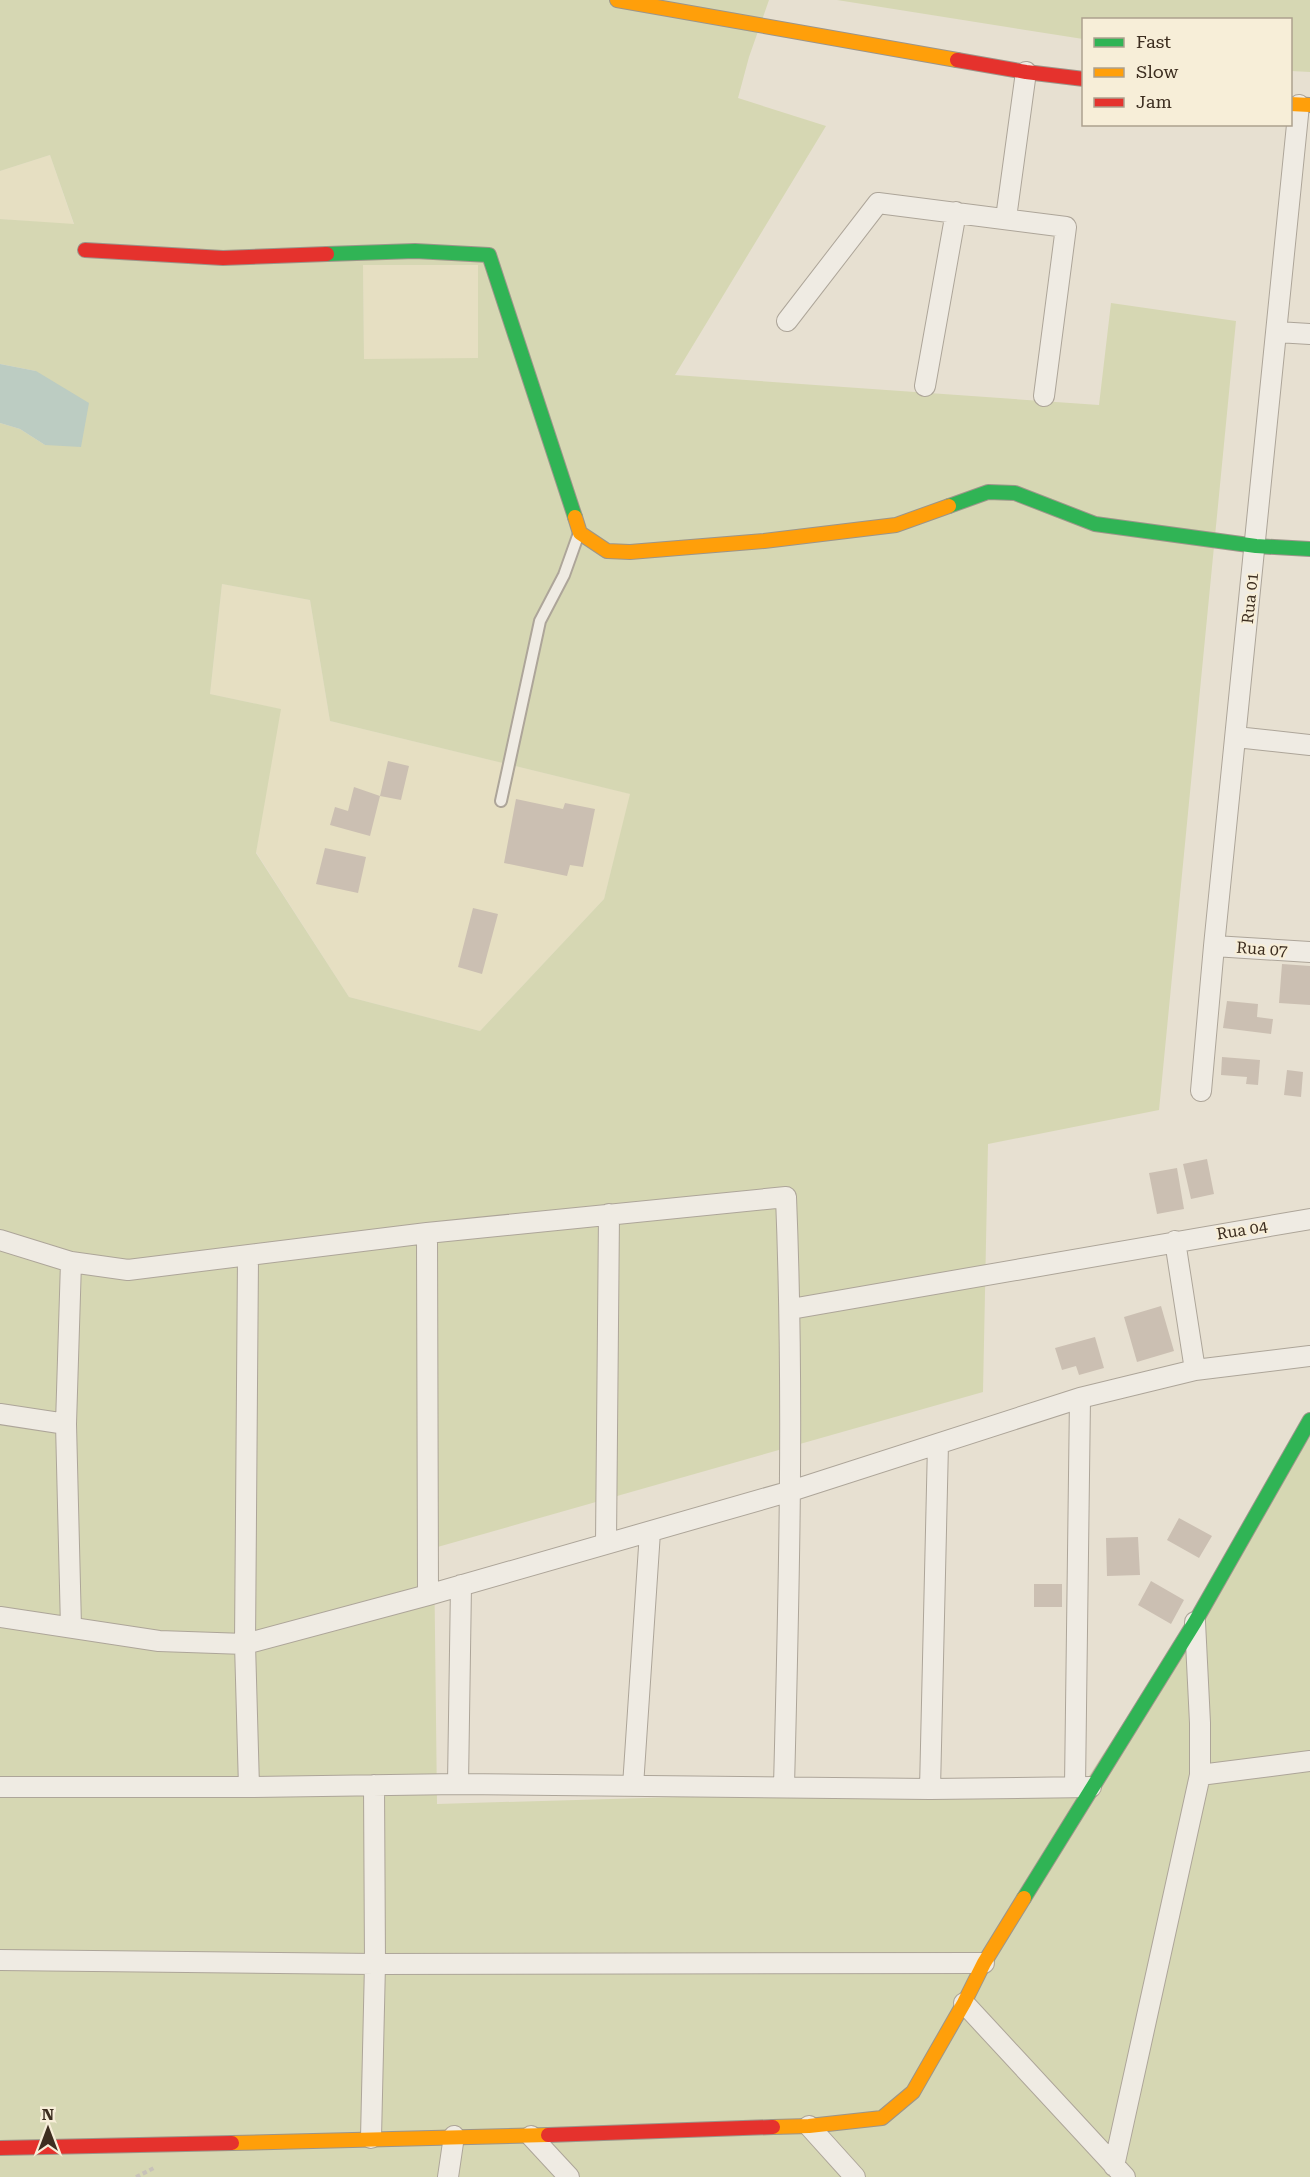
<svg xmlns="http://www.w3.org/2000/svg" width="1310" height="2177" viewBox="0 0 1310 2177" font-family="'Roboto Serif',serif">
	<rect width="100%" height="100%" fill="#e7e0d1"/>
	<path fill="#e6dfc2" d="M50 155 74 225 0 219V171Z
		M478 264V359H364L363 265Z
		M222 584 310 600 330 721 631 794 604 899 480 1031 349 997 256 852 280 709 210 694Z"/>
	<path fill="#d6d7b3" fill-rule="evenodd" d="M0 0H769L749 57 738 98 826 126 675 375 1099 405 1111 303 1236 321 1159 1110 988 1144 983 1392 434 1548 437 1804 1083 1785 1310 1436V2177H0V423L20 429 45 445 36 371 0 364V219L74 224 50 155 0 171ZM363 265H478V358L364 359ZM222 584 310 600 330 721 630 794 604 899 480 1031 349 997 256 853 281 709 210 694Z
		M837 0H1310V72L1291 71 1290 20H1084L1083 39Z"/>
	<path fill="#bcccc2" d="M0 364 36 371 89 403 81 447 45 445 20 429 0 423Z"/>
	<path fill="#cbbfb2" d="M388 761 409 766 401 800 380 796Z
		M354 787 380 796 370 836 330 825 335 807 348 811Z
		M516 799 563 809 565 803 595 809 583 867 570 865 567 876 504 863Z
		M325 848 366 857 358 893 316 884Z
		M473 908 498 914 482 974 458 967Z
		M1282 964 1310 966V1005L1279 1003Z
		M1227 1001 1258 1004 1257 1017 1273 1019 1271 1034 1223 1028Z
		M1222 1057 1260 1060 1258 1085 1246 1084 1247 1077 1221 1075Z
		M1287 1070 1303 1072 1301 1097 1284 1095Z
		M1207 1159 1214 1194 1191 1199 1183 1164Z
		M1177 1168 1184 1209 1157 1214 1149 1173Z
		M1161 1306 1174 1351 1137 1362 1124 1317Z
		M1095 1337 1104 1368 1079 1375 1076 1366 1062 1370 1055 1348Z
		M1179 1518 1212 1536 1199 1558 1167 1540Z
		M1138 1537 1140 1575 1107 1576 1106 1538Z
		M1151 1581 1184 1600 1171 1624 1138 1605Z
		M1034 1584H1062V1607H1034Z"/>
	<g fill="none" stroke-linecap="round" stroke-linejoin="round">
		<g stroke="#ada599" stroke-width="14">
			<path id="lane" d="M501 801 540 621 564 575 579 533"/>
		</g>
		<g stroke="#ada599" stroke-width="22">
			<path id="street" d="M1006 218 1026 72
				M787 321 878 203 1066 227 1044 396
				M1277 332 1310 334
				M925 386 956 212
				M1236 737 1310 745
				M1214 946 1310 952
				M1201 1091 1214 946 1299 105
				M427 1233 428 1595
				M0 1240 71 1262 128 1270 427 1233 786 1197C794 1394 789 1590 784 1786
				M1175 1241 1195 1370
				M248 1256 245 1644 249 1787
				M791 1309 1310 1219
				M0 1414 66 1424
				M606 1543 609 1214
				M0 1617 159 1641 245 1644 428 1595 791 1491 1080 1398 1195 1370 1310 1356
				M71 1627 66 1424 71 1262
				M1200 1775 1310 1761
				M458 1784 461 1585
				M633 1786 650 1532
				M1075 1786 1080 1398
				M0 1787H249L458 1784 930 1789 1091 1787
				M930 1789 938 1444
				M0 1960 375 1964 984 1963
				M964 2003 1125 2177
				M809 2126 855 2177
				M531 2136 569 2177
				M371 2138 375 1964 374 1785
				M1114 2166 1200 1775V1723L1195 1622
				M448 2177 454 2136"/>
		</g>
		<g stroke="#9c958a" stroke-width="16">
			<path id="fast" d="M327 254 415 251 489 255 575 517
				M949 506 988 492 1015 493 1095 524 1256 546 1310 549
				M1024 1898 1195 1622 1310 1420"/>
		</g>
		<g stroke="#9c958a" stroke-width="16">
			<path id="slow" d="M617 0 957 60
				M1290 104 1310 105
				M575 517 580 533 607 551 630 552 764 541 896 525 949 506
				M773 2127 809 2126 882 2118 913 2092 964 2003 984 1963 1024 1898
				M232 2143 548 2135"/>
		</g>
		<g stroke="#9c958a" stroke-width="16">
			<path id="jam" d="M957 60 1026 72 1084 79
				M85 250 223 258 327 254
				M548 2135 773 2127
				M0 2148 232 2143"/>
		</g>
		<path stroke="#c8c2b9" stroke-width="4" stroke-dasharray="4.5 3" stroke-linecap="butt" d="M136 2177 154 2168"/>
		<use href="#lane" stroke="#efebe3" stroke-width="10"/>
		<use href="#street" stroke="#efebe3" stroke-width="20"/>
		<use href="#fast" stroke="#30b455" stroke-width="14"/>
		<use href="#slow" stroke="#ff9f0a" stroke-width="14"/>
		<use href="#jam" stroke="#e5322d" stroke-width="14"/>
	</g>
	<g text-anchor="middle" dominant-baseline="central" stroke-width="4.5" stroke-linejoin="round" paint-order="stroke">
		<g font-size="16" fill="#3d2e20" stroke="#f7eed8">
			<text transform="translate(1250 598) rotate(-84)">Rua 01</text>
			<text transform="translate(1262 949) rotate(4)">Rua 07</text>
			<text transform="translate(1242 1230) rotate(-9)">Rua 04</text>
		</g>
	</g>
	<rect x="1082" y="18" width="210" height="108" fill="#f7eed8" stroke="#ada18e" stroke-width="1.5"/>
	<rect x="1094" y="38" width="30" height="9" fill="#30b455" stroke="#ada18e" stroke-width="1.5"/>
	<text x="1136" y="48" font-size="18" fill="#3d2e20">Fast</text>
	<rect x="1094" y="68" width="30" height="9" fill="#ff9f0a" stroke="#ada18e" stroke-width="1.5"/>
	<text x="1136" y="78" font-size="18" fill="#3d2e20">Slow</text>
	<rect x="1094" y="98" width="30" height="9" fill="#e5322d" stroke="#ada18e" stroke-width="1.5"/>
	<text x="1136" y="108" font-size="18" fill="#3d2e20">Jam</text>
	<g transform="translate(48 2129)" stroke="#f7eed8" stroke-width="4.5" paint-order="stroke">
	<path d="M0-4.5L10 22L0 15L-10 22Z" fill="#3d2e20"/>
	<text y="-9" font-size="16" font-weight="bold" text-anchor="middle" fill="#3d2e20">N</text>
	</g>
</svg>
